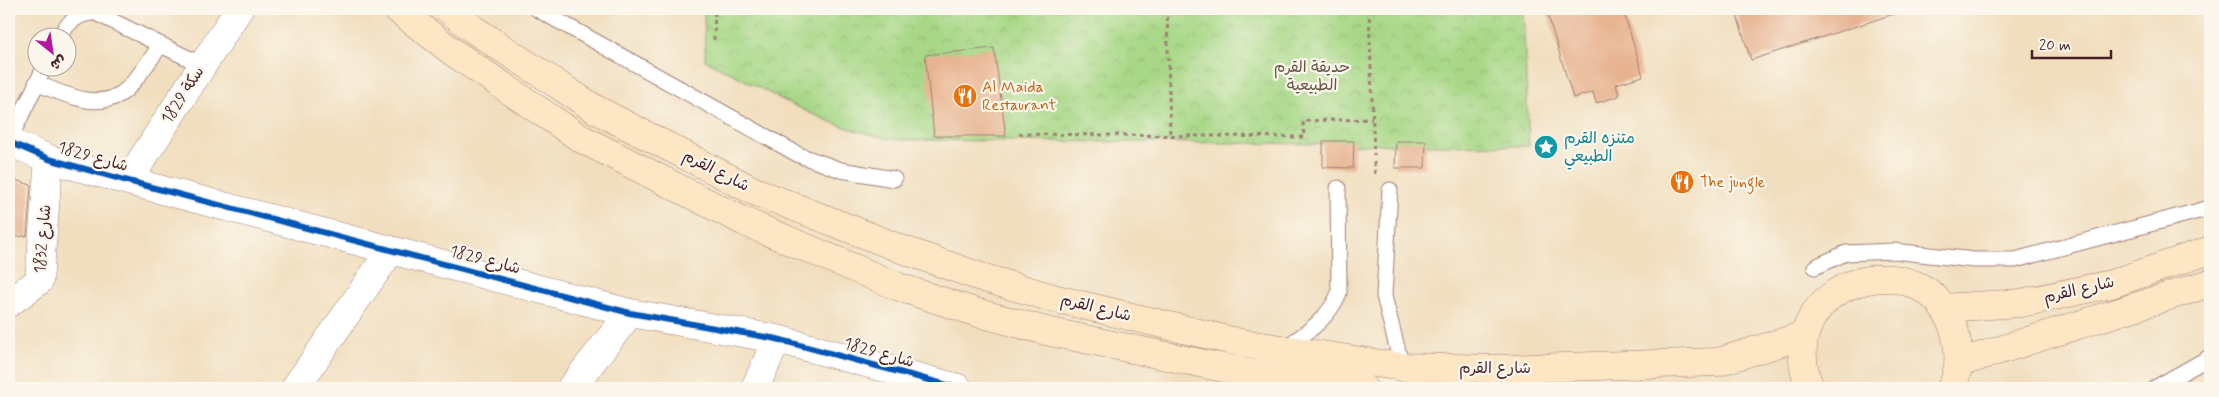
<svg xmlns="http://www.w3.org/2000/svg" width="2219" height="397" viewBox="0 0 2219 397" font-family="Mynerve,'Playpen Sans Arabic',sans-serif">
	<defs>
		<pattern id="park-crowns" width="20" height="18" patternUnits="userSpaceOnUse" patternTransform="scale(1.25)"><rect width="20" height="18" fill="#a8d887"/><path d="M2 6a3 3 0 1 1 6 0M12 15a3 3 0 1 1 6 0" fill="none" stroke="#92b975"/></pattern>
	</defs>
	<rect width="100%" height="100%" fill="#fbf7ec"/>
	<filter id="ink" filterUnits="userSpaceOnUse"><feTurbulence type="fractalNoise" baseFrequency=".02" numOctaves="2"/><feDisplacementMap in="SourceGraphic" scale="10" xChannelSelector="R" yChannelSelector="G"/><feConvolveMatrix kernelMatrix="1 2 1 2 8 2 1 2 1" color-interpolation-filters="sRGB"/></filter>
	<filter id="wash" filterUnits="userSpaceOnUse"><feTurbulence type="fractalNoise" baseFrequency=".0096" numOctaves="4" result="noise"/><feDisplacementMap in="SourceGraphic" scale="20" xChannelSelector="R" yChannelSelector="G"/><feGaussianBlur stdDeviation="1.12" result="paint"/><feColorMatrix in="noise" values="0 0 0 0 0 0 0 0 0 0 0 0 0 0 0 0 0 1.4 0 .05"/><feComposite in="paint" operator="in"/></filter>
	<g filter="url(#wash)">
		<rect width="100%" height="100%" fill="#f1debe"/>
		<path fill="url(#park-crowns)" stroke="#797c59" d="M704 9H1523L1529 146 900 140C831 132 767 90 705 60Z"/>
		<g id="blocks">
			<path fill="#e7b28f" d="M1546 9H1623L1643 76 1616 84 1619 96 1596 103 1593 92 1573 98Z
				M1735 9H1896L1897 13 1751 60Z
				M994 48 1006 136H934L925 55Z
				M1323 141H1354L1353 168 1323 167Z
				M1396 141H1426L1425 168H1395Z
				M9 178 31 185 27 236 9 237Z"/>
		</g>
	</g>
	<g filter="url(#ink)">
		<use href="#blocks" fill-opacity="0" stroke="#9e7e74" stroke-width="1"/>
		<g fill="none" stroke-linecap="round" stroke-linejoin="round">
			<g stroke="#9e7e74" stroke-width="17">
				<path id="service" d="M537 9 799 155 841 170 894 179
					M59 38C66 23 80 12 96 13L202 65
					M36 83C64 94 102 114 128 88 140 76 150 59 161 45
					M9 141 44 68
					M1390 190 1384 296 1402 367
					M1815 267 1846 253 1894 251 1974 260H2015L2210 208
					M1283 349C1305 334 1329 319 1339 293L1338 188
					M2155 388 2210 357"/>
			</g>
			<g stroke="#9e7e74" stroke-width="29">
				<path id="minor" d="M9 142 49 159 128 181 630 313 777 339 958 388
					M128 181 239 9
					M9 303 39 281 49 159
					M295 388 391 250
					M571 388 630 313
					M755 388 777 339"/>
			</g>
			<g stroke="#9e7e74" stroke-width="29">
				<path id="secondary" d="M397 9 454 53 580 138 745 222 899 287 975 312 1046 331 1243 372 1363 388
					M448 9 473 29 595 109 754 191 904 250 981 277 1053 298 1241 343 1402 367 1503 369 1718 362 1805 335
					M1943 308 2021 303 2111 284 2210 250
					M1959 363 2210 283
					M1810 388C1767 280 1928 234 1955 333 1960 351 1960 372 1951 388"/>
			</g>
			<path stroke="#9e7e74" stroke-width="3" stroke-dasharray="4 4" stroke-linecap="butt" d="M1167 9 1170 135
				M1369 9 1374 155
				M714 40 715 9
				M1019 134 1304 137 1303 121 1372 119
				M1374 162 1375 176"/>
			<use href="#service" stroke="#fff" stroke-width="15"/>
			<use href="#minor" stroke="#fff" stroke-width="28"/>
			<use href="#secondary" stroke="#fce6c4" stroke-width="28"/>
			<g stroke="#fbf7ec" stroke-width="9">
				<path id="cycleway" d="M9 142 49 159 128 181 630 313 777 339 958 388"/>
			</g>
			<use href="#cycleway" stroke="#0057b8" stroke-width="6"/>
		</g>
	</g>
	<defs>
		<g id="restaurant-disc" transform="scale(1.25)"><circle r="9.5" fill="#e8710a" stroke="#fbf7ec"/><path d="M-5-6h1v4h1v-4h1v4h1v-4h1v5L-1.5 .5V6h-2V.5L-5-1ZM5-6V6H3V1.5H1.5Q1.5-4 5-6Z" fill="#fff"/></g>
		<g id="sight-disc" transform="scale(1.25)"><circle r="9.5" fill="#0f9aa8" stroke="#fbf7ec"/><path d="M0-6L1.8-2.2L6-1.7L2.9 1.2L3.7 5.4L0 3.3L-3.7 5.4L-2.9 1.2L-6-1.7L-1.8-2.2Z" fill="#fff"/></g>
	</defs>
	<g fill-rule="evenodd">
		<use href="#restaurant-disc" x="965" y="96"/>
		<use href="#sight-disc" x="1546" y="147"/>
		<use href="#restaurant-disc" x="1682" y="182"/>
	</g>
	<g text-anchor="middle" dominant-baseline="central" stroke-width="4.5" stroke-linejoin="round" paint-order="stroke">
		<g font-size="16" fill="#665647" stroke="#fbf7ec">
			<text x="1312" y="67">حديقة القرم<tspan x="1312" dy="18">الطبيعية</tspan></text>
		</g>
		<g font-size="16" fill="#c56008" stroke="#fbf7ec" text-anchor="start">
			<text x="982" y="87">Al Maida<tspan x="982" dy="18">Restaurant</tspan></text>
			<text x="1700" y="182">The jungle</text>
		</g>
		<g font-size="16" fill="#4a1f2b" stroke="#fbf7ec">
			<text transform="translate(183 95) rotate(-57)">سكة 1829</text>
			<text transform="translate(93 157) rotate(16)">1829 شارع</text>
			<text transform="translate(716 171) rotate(27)">شارع القرم</text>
			<text transform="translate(43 239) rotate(-85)">1832 شارع</text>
			<text transform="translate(485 260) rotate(15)">1829 شارع</text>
			<text transform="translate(2079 290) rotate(-13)">شارع القرم</text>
			<text transform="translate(1096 308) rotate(14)">شارع القرم</text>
			<text transform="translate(879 353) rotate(16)">1829 شارع</text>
			<text x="1495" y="368">شارع القرم</text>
		</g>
		<g font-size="16" fill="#0d838f" stroke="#fbf7ec" text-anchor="start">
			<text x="1564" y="138">متنزه القرم<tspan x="1564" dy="18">الطبيعي</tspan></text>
		</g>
	</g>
	<rect width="2219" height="397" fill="none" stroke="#fbf7ec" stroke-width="30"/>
	<g transform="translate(52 52) rotate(150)"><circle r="24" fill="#fbf7ec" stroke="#b4a19f"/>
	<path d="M0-4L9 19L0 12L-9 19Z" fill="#b5179e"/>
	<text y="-8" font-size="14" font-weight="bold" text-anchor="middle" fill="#4a1f2b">ش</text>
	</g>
	<path d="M2032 50v8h79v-8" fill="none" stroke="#4a1f2b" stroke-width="2.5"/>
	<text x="2039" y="50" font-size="15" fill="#4a1f2b" stroke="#fbf7ec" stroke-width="4" paint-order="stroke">20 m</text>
</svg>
